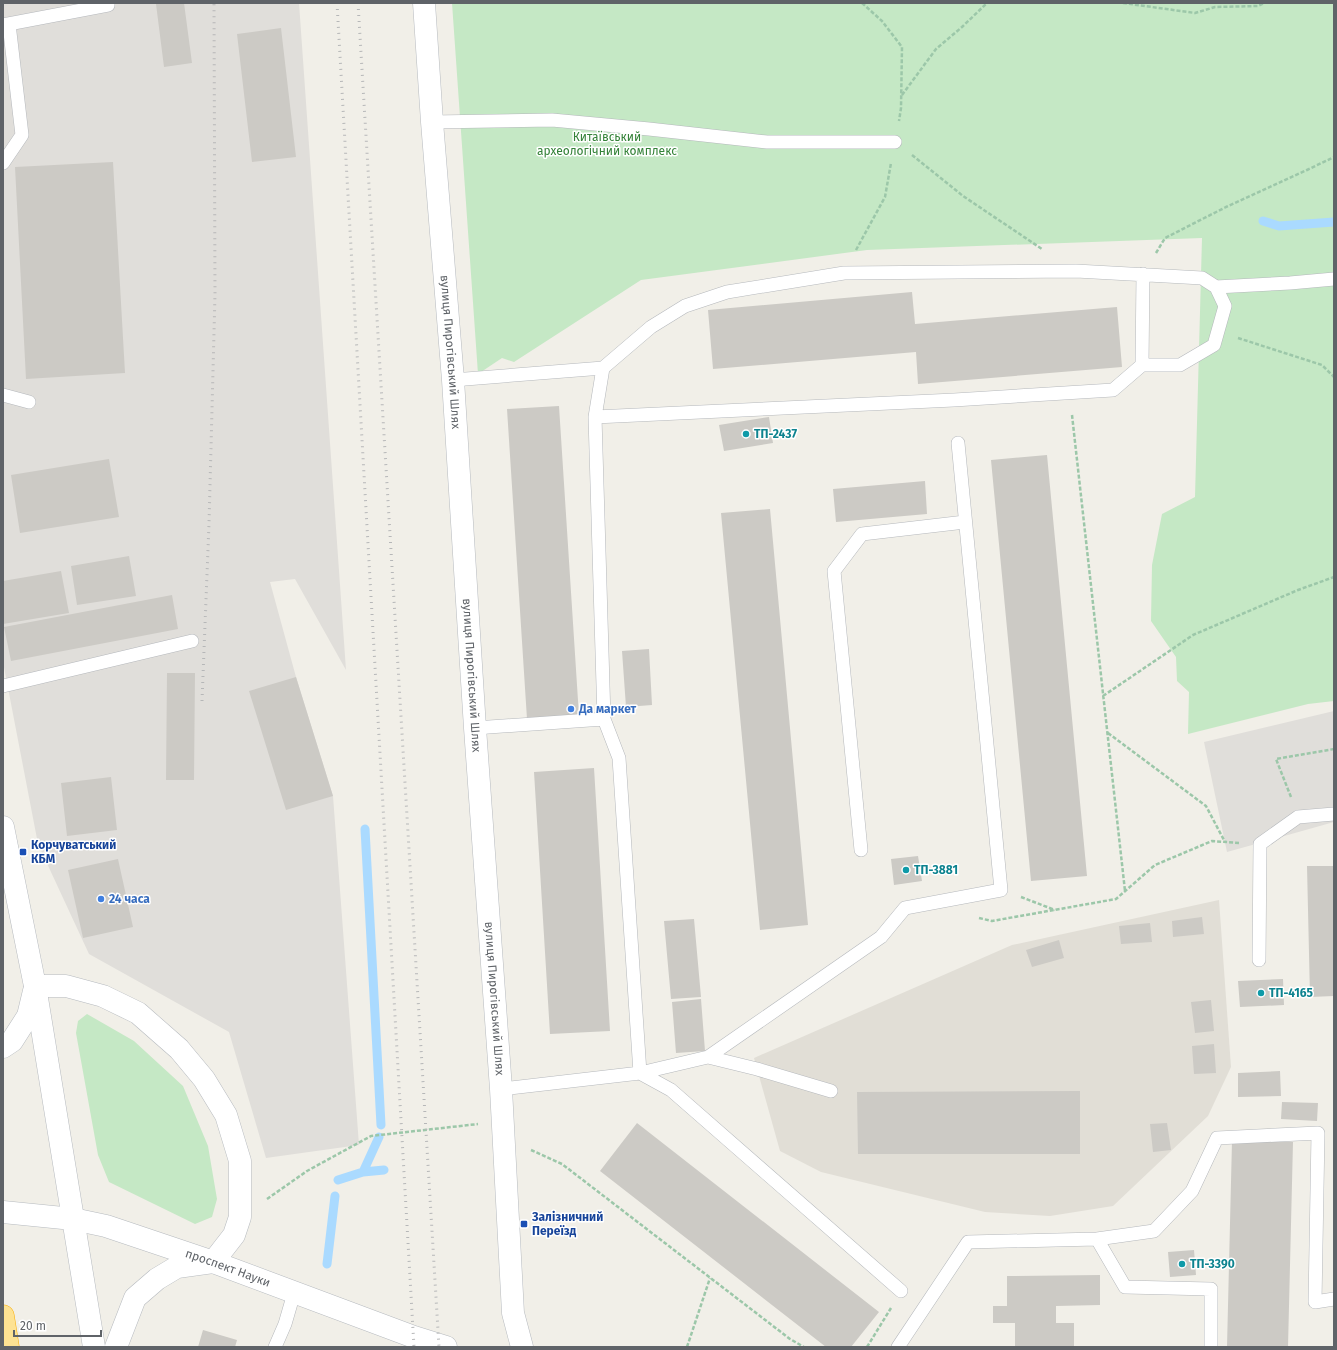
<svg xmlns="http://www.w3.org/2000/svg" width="1337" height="1350" viewBox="0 0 1337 1350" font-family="'Fira Sans',sans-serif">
	<rect width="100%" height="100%" fill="#f1efe8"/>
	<path fill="#e0deda" d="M3 3H299L346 670 295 579 270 582 296 677 333 796 359 1145 266 1158 229 1032 89 954 38 844 3 662Z
		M1334 711V822L1227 852 1204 742Z"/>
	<path fill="#e1ded6" d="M1219 900 1231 1067 1208 1116 1113 1206 1050 1216 985 1212 821 1172 780 1151 754 1058 1012 945Z"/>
	<path fill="#c5e8c5" d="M452 3H1334V701L1308 704 1188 734 1189 692 1177 681 1176 657 1151 621 1152 565 1162 514 1195 497 1202 238 867 250 641 280 514 362 502 358 478 374Z
		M87 1014 134 1041 183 1086 208 1146 217 1199 212 1217 195 1224 109 1182 98 1155 76 1033 78 1021Z"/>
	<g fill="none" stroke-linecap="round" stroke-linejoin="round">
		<path stroke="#aadaff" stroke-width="9" d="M1263 221 1279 226 1334 222
			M365 829 381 1125
			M363 1172 379 1137
			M338 1180 363 1172 384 1170
			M327 1264 335 1196"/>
	</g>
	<path fill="#cccac5" d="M167 3H184L192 63 164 67 156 4Z
		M281 28 296 157 252 162 237 34Z
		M113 162 125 373 26 379 15 167Z
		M912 292 915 324 1117 307 1122 367 918 384 916 352 713 369 708 310Z
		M559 406 579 716 527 719 507 409Z
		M769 417 773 443 724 451 719 425Z
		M1047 455 1087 876 1031 881 991 460Z
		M109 459 119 517 20 533 11 475Z
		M925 481 927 514 836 522 833 489Z
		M770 509 808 925 760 930 721 513Z
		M129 556 136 596 77 605 71 566Z
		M61 571 69 613 3 624V581Z
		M172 595 178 629 11 661 4 627Z
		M649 649 652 705 626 707 622 651Z
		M167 673H195L194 780H166Z
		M296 677 333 796 286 810 249 691Z
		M594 768 610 1031 550 1034 534 772Z
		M111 777 117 830 67 836 61 783Z
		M918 856 922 881 894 885 891 859Z
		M118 859 133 927 83 938 68 870Z
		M1307 866H1334V996L1310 997Z
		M1202 917 1204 934 1173 937 1172 921Z
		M694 919 701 997 671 999 664 921Z
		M1150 923 1152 942 1121 944 1119 926Z
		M1059 940 1064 958 1032 967 1026 950Z
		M1283 979 1284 1005 1240 1007 1238 981Z
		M701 999 705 1051 676 1053 672 1002Z
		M1211 1000 1214 1031 1195 1033 1191 1002Z
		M1214 1044 1216 1073 1194 1074 1192 1046Z
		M1280 1071 1281 1096 1238 1097V1073Z
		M1080 1091V1154H858L857 1092Z
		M1282 1102 1318 1103 1317 1121 1281 1119Z
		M637 1123 879 1312 851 1347H826L600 1171Z
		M1167 1123 1171 1150 1153 1152 1150 1124Z
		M1232 1141 1293 1142 1288 1347H1227Z
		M1194 1250 1196 1275 1170 1277 1168 1252Z
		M1100 1275V1305L1056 1306V1323H1074V1347H1015V1323H993V1306H1007V1276Z
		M203 1330 237 1340 235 1347H198Z"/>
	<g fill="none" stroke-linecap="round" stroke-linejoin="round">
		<g stroke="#b5b8bc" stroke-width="14">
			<path id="lane" d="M3 25 108 5V3
				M432 122 552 120 649 129 767 142H895
				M3 163 22 135 9 24
				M1216 287 1290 283 1334 279
				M603 368 595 417 604 719 619 758 640 1073 671 1090 901 1291
				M453 380 603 368 651 327 685 306 727 292 844 273 1076 271 1202 278 1216 287 1225 306 1214 345 1180 365H1142
				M3 395 29 402
				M595 417 954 400 1113 390 1142 365 1143 274
				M3 686 192 641
				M475 728 604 719
				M861 850 834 571 862 534 965 522
				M1259 960 1260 844 1298 817 1334 814
				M708 1057 757 1069 831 1091
				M501 1089 640 1073 708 1057 881 937 905 908 1001 890 958 443
				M1097 1239 1154 1231 1192 1191 1217 1138 1318 1133 1315 1302 1334 1299
				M275 1347 285 1324 294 1293
				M898 1347 968 1242 1097 1239 1125 1287 1211 1289V1347"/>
		</g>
		<g stroke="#b6babf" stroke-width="23">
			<g id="secondary">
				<path id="s1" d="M424 3 432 122 453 380 475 728 501 1089 513 1313 522 1347"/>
				<path d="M3 827 35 986 94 1347"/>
				<path d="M35 986H66L103 996 138 1013 179 1049 204 1079 226 1115 240 1161V1217L234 1235 213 1262 177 1267 157 1279 135 1298 116 1347"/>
				<path d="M3 1047 12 1041 28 1016 34 991"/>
				<path id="s2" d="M3 1212 73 1219 106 1226 213 1262 414 1337 446 1347"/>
			</g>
		</g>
		<g stroke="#f9ab00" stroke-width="23">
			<path id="highway" d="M3 1316 8 1347"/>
		</g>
		<path stroke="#9cc7a9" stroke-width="2.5" stroke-dasharray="4 2" stroke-linecap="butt" d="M862 3 882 21 902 47 901 108 899 121
			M1123 3 1195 13 1215 7 1258 6 1264 3
			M902 95 936 49 962 27 987 3
			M912 155 963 196 1042 249
			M856 250 885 197 891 163
			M1156 253 1165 238 1226 207 1307 170 1334 157
			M1238 338 1322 365 1334 377
			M1072 415 1125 891
			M1103 696 1193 635 1298 590 1334 577
			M1108 733 1206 806 1225 842
			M1291 797 1276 759 1334 749
			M1021 897 1055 910
			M979 918 992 921 1116 899 1155 865 1212 841 1239 843
			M531 1150 562 1164 790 1339 804 1347
			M267 1199 307 1171 371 1136 478 1124
			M687 1347 710 1278
			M867 1347 891 1308"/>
		<use href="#lane" stroke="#fff" stroke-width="13"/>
		<use href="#secondary" stroke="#fff" stroke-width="22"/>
		<use href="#highway" stroke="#fde293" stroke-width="22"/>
		<path stroke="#b6b7b8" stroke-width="3" stroke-dasharray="1 5" stroke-linecap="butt" d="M337 3 414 1347
			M358 3 439 1347
			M202 701 209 524 215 294 214 3"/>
	</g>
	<g fill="#0f9aa8" stroke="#fff" stroke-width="1.5">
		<circle cx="746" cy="434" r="4"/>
		<circle cx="906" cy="870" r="4"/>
		<circle cx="1261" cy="993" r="4"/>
		<circle cx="1182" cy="1264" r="4"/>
	</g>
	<g fill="#3f7fe0" stroke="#fff" stroke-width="1.5">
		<circle cx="571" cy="709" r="4"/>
		<circle cx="101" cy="899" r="4"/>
	</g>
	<g fill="#1a4fb4" stroke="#fff" stroke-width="1.5">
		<rect x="19" y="848" width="8" height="8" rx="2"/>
		<rect x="520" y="1220" width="8" height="8" rx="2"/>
	</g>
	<g text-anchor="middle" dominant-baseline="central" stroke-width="3" stroke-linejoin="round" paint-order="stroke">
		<g font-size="12" fill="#348238" stroke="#fff">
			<text x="607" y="137">Китаївський<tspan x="607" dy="14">археологічний комплекс</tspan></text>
		</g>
		<g font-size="12" fill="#5f6368" stroke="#fff">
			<text stroke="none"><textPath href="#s1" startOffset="350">вулиця Пирогівський Шлях</textPath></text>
			<text stroke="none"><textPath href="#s1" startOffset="674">вулиця Пирогівський Шлях</textPath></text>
			<text stroke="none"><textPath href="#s1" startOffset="998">вулиця Пирогівський Шлях</textPath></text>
			<text stroke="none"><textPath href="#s2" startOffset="233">проспект Науки</textPath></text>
		</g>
		<g font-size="12" font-weight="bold" fill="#0d838f" stroke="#fff" text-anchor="start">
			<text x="754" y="434">ТП-2437</text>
			<text x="914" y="870">ТП-3881</text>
			<text x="1269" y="993">ТП-4165</text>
			<text x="1190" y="1264">ТП-3390</text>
		</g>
		<g font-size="12" font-weight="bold" fill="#366cbe" stroke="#fff" text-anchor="start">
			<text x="579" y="709">Да маркет</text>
			<text x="109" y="899">24 часа</text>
		</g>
		<g font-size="12" font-weight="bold" fill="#164399" stroke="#fff" text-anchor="start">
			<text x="31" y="845">Корчуватський<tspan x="31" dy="14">КБМ</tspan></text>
			<text x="532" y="1217">Залізничний<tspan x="532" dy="14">Переїзд</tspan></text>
		</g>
	</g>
	<rect width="1337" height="1350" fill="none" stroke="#5f6368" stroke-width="8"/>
	<path d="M14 1330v6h87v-6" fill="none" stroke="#5f6368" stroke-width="2"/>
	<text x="20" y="1330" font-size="12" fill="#5f6368" stroke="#ffffff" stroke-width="3" paint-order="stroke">20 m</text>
</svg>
